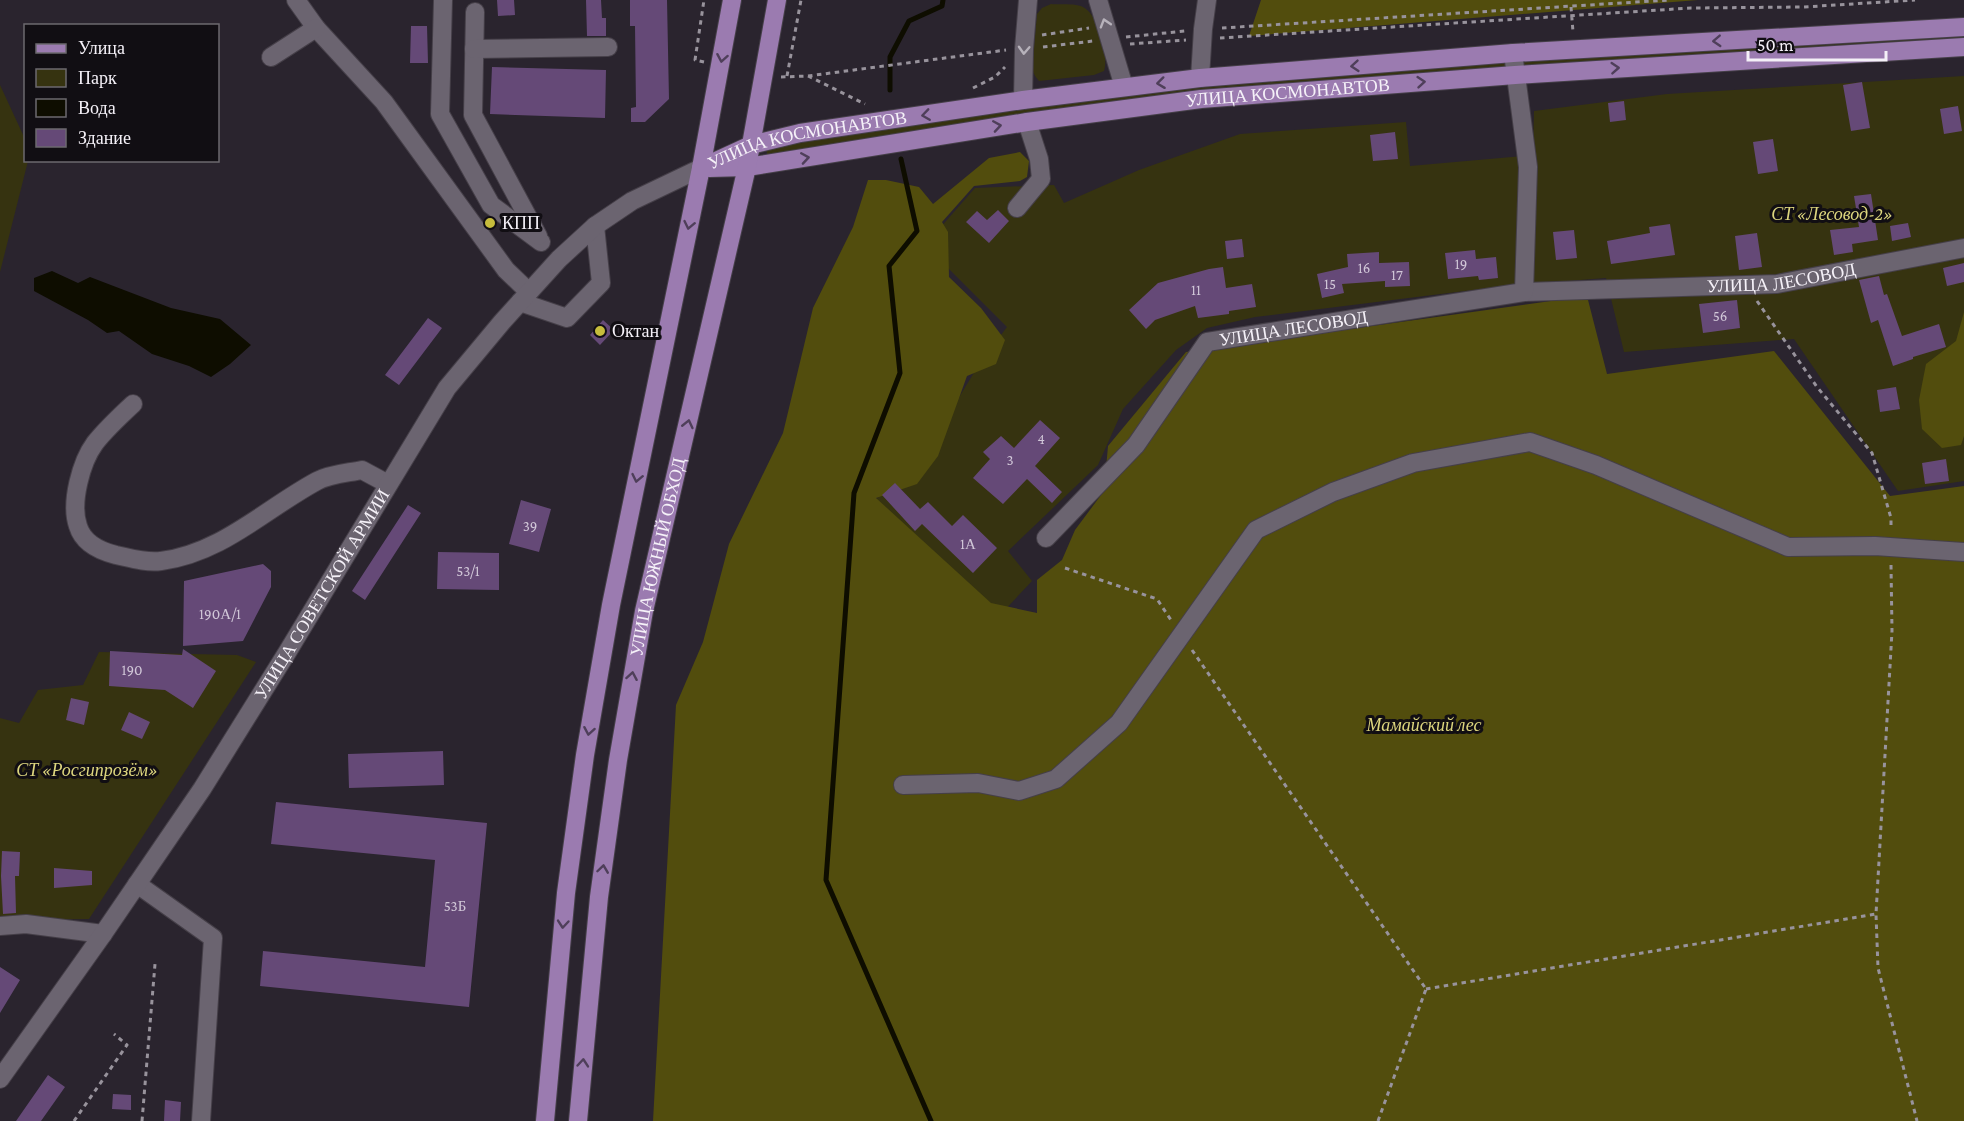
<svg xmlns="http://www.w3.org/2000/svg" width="1964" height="1121" viewBox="0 0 1964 1121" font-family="'Crimson Pro',serif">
	<rect width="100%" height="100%" fill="#2a242e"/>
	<path fill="#363310" d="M1051 4C1060 5 1075 3 1083 7 1099 15 1109 56 1104 71L1094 75 1039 81 1035 76 1032 69 1037 14 1042 8Z
		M1964 32V42L1523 69 1522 59Z
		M1506 59 1508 68 770 155 767 154 766 146 1200 84Z
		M1964 76V481L1898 491 1794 339 1624 352 1606 278 1513 285 1255 317 1207 328 1176 350 1123 409 1098 465 1008 551 1032 581 1000 615 875 501 958 399 981 361 1007 327 925 245 975 188 1054 185 1064 203 1139 170 1240 134 1406 122 1410 166 1533 155 1534 111 1667 94Z
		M0 85 25 139 26 160 28 161 0 272Z
		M99 652 237 655 256 662 89 919 0 920V718L19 723 38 690 83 685Z"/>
	<path fill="#524d0d" d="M1261 0H1698L1249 36Z
		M1020 152 1029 161 1027 177 1020 181 974 186 942 222 948 232 949 277 981 308 1005 340 996 364 967 376 938 456 917 484 876 498 991 603 1037 613V580L1062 560 1075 530 1104 491 1108 446 1186 352 1587 296 1607 374 1774 351 1890 496 1964 486V1121H653L676 705 703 642 729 544 783 433 813 308 853 227 868 180H886L919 187 933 204 989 158Z
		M1964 312V436L1961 445 1942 448 1922 429 1919 400 1926 364 1956 341Z"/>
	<path fill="#0e0d00" d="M52 271 78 283 90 277 171 308 220 319 251 345 230 364 211 377 189 366 152 354 119 331 107 333 88 320 34 291V278Z"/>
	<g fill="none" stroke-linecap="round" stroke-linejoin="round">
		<path stroke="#0e0d00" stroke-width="5" d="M890 90V57L909 21 942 6 943 0
			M901 159 917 231 889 266 900 373 854 493 826 880 931 1121"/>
	</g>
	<path fill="#654977" d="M497 0H514L515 15 498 16Z
		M586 0H601L602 18H606V36H587Z
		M630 0H667L669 99 645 122H631V108L636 107 635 26H630Z
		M411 26H427L428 63H410Z
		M492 67 606 70 605 118 490 114Z
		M1862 82 1870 128 1851 131 1843 85Z
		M1624 101 1626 120 1610 122 1608 103Z
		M1958 106 1962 131 1944 134 1940 109Z
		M1395 132 1398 159 1373 161 1370 135Z
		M1773 139 1778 171 1758 174 1753 142Z
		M1871 194 1878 240 1852 244 1853 252 1834 255 1830 230 1859 227 1854 196Z
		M998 210 1009 221 989 243 966 222 977 211 987 220Z
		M1908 223 1911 237 1892 241 1890 226Z
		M1670 224 1675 255 1611 264 1607 241 1650 233 1649 227Z
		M1574 230 1577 258 1556 260 1553 232Z
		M1757 233 1762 267 1739 270 1735 236Z
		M1242 239 1244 257 1227 259 1225 241Z
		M1475 250 1476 259 1496 257 1498 278 1479 280 1478 276 1448 279 1445 253Z
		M1379 252V263L1409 262 1410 286 1385 287V281L1342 284 1344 293 1322 298 1317 274 1348 267 1347 254Z
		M1964 263V282L1947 286 1943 268Z
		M1223 267 1226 288 1252 284 1256 307 1229 311V314L1198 318 1195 306 1155 320 1146 329 1129 310 1158 283 1209 269Z
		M1879 276 1884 295 1887 294 1902 336 1939 324 1946 347 1913 357V359L1893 366 1878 320 1871 323 1859 280Z
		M1737 300 1740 328 1703 333 1699 304Z
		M428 318 442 328 399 385 385 375Z
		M603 320 614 330 600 345 590 335Z
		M1896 387 1900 409 1880 412 1877 390Z
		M1040 420 1060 438 1035 466 1062 492 1052 503 1027 479 1003 504 973 478 990 459 983 452 1001 436 1014 448Z
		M1946 459 1949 481 1925 484 1922 463Z
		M895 483 920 509 928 502 952 526 963 515 997 548 973 573 922 524 915 531 882 495Z
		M521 500 551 509 539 552 509 544Z
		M408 505 421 513 365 600 352 591Z
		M438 552 499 553V590L437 589Z
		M263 564 271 571V587L243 641 183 646 184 581Z
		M183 649 216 671 193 708 165 690 109 686 110 651 182 655Z
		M71 698 89 702 84 725 66 720Z
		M129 712 150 722 142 739 121 730Z
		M443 751 444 785 349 788 348 754Z
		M276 802 487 823 469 1007 260 986 263 951 425 967 435 860 271 844Z
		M2 851 20 852 19 876H15L16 913 3 914 1 876Z
		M54 868 92 871V885L54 888Z
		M0 967 20 980 0 1013Z
		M48 1075 65 1087 41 1121H16Z
		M113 1094 131 1095V1110L112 1109Z
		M165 1100 181 1102 180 1121H164Z"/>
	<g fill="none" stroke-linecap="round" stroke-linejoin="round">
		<g stroke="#453f48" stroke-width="20">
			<g id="minor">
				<path d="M296 0 316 28 384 102 506 270 529 292"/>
				<path d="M443 0 440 114 491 205 541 242"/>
				<path d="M1098 0 1124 87"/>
				<path d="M475 12 473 115 538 236"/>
				<path d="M474 49 608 47"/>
				<path d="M271 57 316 28"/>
				<path d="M1200 78 1203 29 1207 0"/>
				<path d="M1023 100 1024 49 1028 0"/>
				<path d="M1017 208 1041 179 1039 159 1027 122"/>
				<path id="s1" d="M1524 292 1777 284 1964 248"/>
				<path d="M520 302 567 318 601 283 595 226"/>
				<path d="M133 404C120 416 106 429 95 443 81 462 70 503 78 526 83 543 100 551 116 555 130 558 146 563 161 561 222 553 265 509 317 481 330 474 348 473 362 470L388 484"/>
				<path id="s2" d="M1046 538 1136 445 1207 342 1524 292 1528 167 1513 53"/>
				<path d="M903 785 978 783 1019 791 1056 779 1119 723 1256 530 1333 492 1413 463 1530 442 1596 465 1788 547 1875 546 1964 552"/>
				<path d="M137 884 213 938 201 1121"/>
				<path d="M0 926 26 924 103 934"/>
				<path id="s3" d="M0 1079 103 934 202 789 288 651 447 388 502 322 559 259 595 226 632 201 701 168"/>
			</g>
		</g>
		<g stroke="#453f48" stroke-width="20">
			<g id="major">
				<path id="s4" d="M701 168 751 145 800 133 1023 100 1200 78 1513 53 1964 27"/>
				<path id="s5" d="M709 168 747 167 1027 122 1201 99 1515 75 1964 47"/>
				<path d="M545 1121 566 893 585 755 611 605 701 168 732 0"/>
				<path id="s6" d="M578 1121 599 897 618 760 644 611 747 167 777 0"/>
			</g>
		</g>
		<path stroke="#98939c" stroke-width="3" stroke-dasharray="4.5 4.5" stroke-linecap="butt" d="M1571 7 1573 32
			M1222 28 1669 0
			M1042 35 1089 28
			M1126 37 1185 31
			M1220 38 1691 8 1804 7 1915 0
			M1130 44 1186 40
			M1043 47 1093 41
			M704 62 695 60 704 0
			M787 76 801 0
			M808 76 865 104
			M781 77 808 76 1006 50
			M973 88 995 77 1005 67
			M1757 301 1817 387 1872 453 1891 518V529
			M1891 565 1892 631 1876 914 1878 968 1917 1121
			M1065 568 1157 599 1171 620
			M1192 650 1426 989
			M1426 989 1876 914
			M74 1121 127 1045 114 1034
			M142 1121 155 964
			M1378 1121 1426 989"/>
		<use href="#minor" stroke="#6b6470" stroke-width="18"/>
		<use href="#major" stroke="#9b7bb0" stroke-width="18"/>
	</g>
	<defs><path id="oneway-chevron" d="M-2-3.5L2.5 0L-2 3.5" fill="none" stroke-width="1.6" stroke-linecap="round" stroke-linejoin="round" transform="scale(1.5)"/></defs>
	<g stroke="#b7b2bb">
		<use href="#oneway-chevron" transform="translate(1105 23) rotate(-107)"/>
		<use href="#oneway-chevron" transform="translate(1024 50) rotate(93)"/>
	</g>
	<g stroke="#4f3f5a">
		<use href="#oneway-chevron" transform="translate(1717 41) rotate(177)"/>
		<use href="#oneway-chevron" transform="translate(722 58) rotate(100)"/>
		<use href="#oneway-chevron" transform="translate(1355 66) rotate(175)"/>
		<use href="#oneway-chevron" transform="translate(1615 68) rotate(-4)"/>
		<use href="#oneway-chevron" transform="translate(1421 82) rotate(-5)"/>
		<use href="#oneway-chevron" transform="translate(1161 83) rotate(173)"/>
		<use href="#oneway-chevron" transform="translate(926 115) rotate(172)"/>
		<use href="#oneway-chevron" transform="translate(997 126) rotate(-9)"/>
		<use href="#oneway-chevron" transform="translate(805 158) rotate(-9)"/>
		<use href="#oneway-chevron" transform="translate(689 225) rotate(102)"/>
		<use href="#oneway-chevron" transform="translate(688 424) rotate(-77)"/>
		<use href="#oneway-chevron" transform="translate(637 478) rotate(102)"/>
		<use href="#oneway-chevron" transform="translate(632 676) rotate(-80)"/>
		<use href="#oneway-chevron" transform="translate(589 731) rotate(100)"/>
		<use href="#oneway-chevron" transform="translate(603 869) rotate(-82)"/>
		<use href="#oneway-chevron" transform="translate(563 924) rotate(95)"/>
		<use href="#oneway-chevron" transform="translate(583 1063) rotate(-85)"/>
	</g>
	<g fill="#c6bc3c" stroke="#110e13" stroke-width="2">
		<circle cx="490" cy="223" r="6"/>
		<circle cx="600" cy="331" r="6"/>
	</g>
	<g text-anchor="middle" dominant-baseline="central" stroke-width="6" stroke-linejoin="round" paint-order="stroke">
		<g font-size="15" fill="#d1c7d8">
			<text x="1461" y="264">19</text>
			<text x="1364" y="268">16</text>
			<text x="1397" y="275">17</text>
			<text x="1330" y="284">15</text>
			<text x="1196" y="290">11</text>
			<text x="1720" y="316">56</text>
			<text x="1041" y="439">4</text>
			<text x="1010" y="460">3</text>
			<text x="530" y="526">39</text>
			<text x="968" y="544">1А</text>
			<text x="468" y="571">53/1</text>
			<text x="220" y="614">190А/1</text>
			<text x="132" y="670">190</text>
			<text x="455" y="906">53Б</text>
		</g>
		<g font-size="18" fill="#f5f1f8" stroke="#110e13">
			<text stroke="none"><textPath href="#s5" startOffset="584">УЛИЦА КОСМОНАВТОВ</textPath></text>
			<text stroke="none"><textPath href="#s4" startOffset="111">УЛИЦА КОСМОНАВТОВ</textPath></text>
			<text stroke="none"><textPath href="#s1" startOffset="258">УЛИЦА ЛЕСОВОД</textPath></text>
			<text stroke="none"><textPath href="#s2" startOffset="342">УЛИЦА ЛЕСОВОД</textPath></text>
			<text stroke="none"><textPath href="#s6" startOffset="570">УЛИЦА ЮЖНЫЙ ОБХОД</textPath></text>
			<text stroke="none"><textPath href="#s3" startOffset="582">УЛИЦА СОВЕТСКОЙ АРМИИ</textPath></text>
		</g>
		<g font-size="18" font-style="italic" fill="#ddd67e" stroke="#110e13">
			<text x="1832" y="214">СТ «Лесовод-2»</text>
			<text x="1424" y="725">Мамайский лес</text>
			<text x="87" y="770">СТ «Росгипрозём»</text>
		</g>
		<g font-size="18" fill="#f5f1f8" stroke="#110e13" text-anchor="start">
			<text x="502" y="223">КПП</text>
			<text x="612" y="331">Октан</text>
		</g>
	</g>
	<rect x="24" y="24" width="195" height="138" fill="#110e13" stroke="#6c696f" stroke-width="1.5"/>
	<rect x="36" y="44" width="30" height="9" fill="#9b7bb0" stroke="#6c696f" stroke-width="1.5"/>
	<text x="78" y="54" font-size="18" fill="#f5f1f8">Улица</text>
	<rect x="36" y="69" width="30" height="18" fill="#363310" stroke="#6c696f" stroke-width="1.5"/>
	<text x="78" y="84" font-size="18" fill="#f5f1f8">Парк</text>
	<rect x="36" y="99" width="30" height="18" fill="#0e0d00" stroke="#6c696f" stroke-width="1.5"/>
	<text x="78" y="114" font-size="18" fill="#f5f1f8">Вода</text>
	<rect x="36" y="129" width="30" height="18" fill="#654977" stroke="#6c696f" stroke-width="1.5"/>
	<text x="78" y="144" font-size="18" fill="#f5f1f8">Здание</text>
	<path d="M1748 51v9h138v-9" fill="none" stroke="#f5f1f8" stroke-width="3"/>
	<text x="1757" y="51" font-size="18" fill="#f5f1f8" stroke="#110e13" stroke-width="4.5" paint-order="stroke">50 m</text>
</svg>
